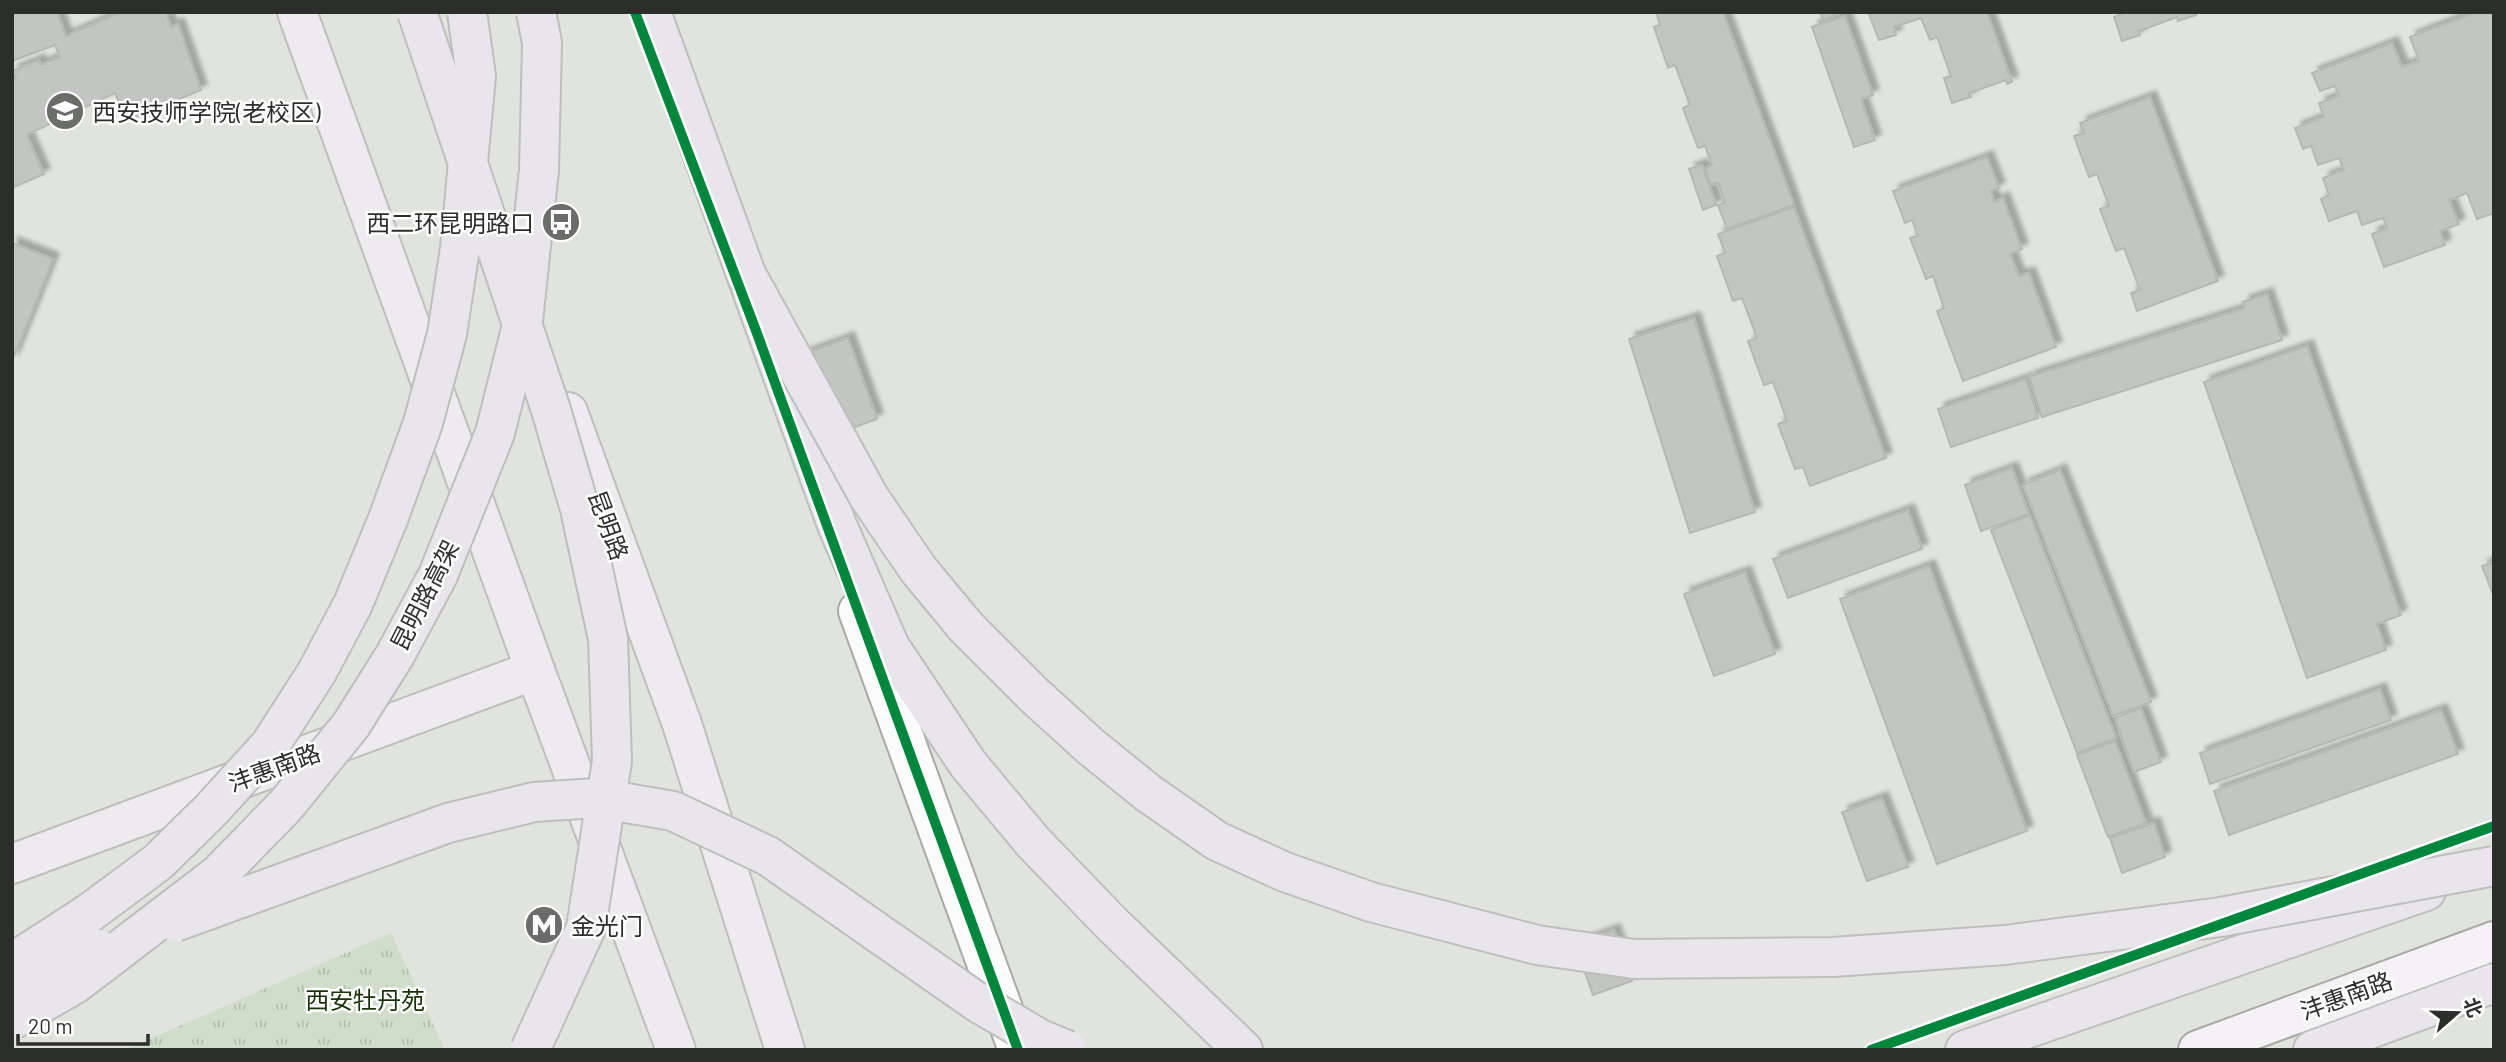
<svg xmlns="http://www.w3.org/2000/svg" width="2506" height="1062" viewBox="0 0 2506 1062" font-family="Barlow,'Noto Sans SC',sans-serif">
	<defs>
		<pattern id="grass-tufts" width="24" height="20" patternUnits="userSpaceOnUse" patternTransform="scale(1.75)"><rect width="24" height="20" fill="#d1ddcb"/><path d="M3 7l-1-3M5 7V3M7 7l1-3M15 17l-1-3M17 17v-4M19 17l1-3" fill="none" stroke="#b4beae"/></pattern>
		<filter id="shadow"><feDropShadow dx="6" dy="-6" stdDeviation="2" flood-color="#0004"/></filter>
	</defs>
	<rect width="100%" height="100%" fill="#e0e3de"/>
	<path fill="url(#grass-tufts)" d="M391 933 445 1050H125Z"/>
	<path fill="#c3c5c2" stroke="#b5b8b4" stroke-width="2" filter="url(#shadow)" d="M12 12H57L66 36 121 12H166L171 27 178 24 201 90 127 121 115 93 28 134 27 136 44 174 12 188V79L16 78 12 71 39 60 40 64H43L60 57 55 45 12 61Z
		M1656 12H1723L1794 205 1727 229 1718 205 1725 202 1718 183 1711 185 1705 168 1712 165 1705 146 1698 148 1683 108 1690 105 1675 65 1668 68 1654 27 1660 25Z
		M1820 12H1842L1823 20Z
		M1874 12H1987L2012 82 2007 84 2006 80 1969 93 1971 97 1952 103 1944 78 1951 76 1937 37 1930 40 1921 18 1894 27 1896 35 1879 40 1869 14Z
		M2120 12H2195L2196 15 2178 21 2177 17 2139 31 2140 35 2122 41 2114 17 2121 14Z
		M2476 12H2494V213L2477 219 2467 193 2449 200 2459 224 2440 231 2445 245 2384 267 2372 234 2387 228 2383 218 2362 225 2357 211 2329 221 2321 199 2329 195 2323 178 2344 170 2339 158 2318 165 2311 146 2303 149 2295 128 2324 117 2319 103 2339 96 2335 86 2320 91 2312 73 2392 43 2402 67 2419 61 2410 37Z
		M1845 16 1873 95 1861 99 1875 140 1854 147 1812 27Z
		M2150 97 2218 281 2137 311 2131 293 2140 290 2124 248 2116 251 2100 209 2109 206 2097 174 2089 177 2074 136 2084 133 2080 123Z
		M1987 157 1999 188 1991 191 1994 202 2003 198 2022 249 2010 254 2019 276 2029 273 2056 347 1963 381 1937 311 1944 308 1933 276 1926 279 1910 238 1918 236 1912 220 1905 223 1893 191Z
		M1702 165 1716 205 1703 210 1689 169Z
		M1794 207 1886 458 1810 486 1803 467 1795 469 1778 424 1787 421 1773 382 1764 385 1748 341 1757 338 1742 298 1733 301 1717 256 1725 253 1718 234Z
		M12 243 53 259 12 361Z
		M2267 294 2282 340 2042 417 2029 377 2245 308 2243 302Z
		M1694 318 1755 512 1690 533 1629 339Z
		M848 338 877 419 834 435 804 354Z
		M2307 346 2401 615 2377 624 2386 650 2307 678 2204 382Z
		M2026 379 2038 418 1951 447 1938 409Z
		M2012 468 2029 514 1981 531 1965 485Z
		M2060 470 2151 702 2113 716 2023 485Z
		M1908 510 1922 549 1788 598 1773 559Z
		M2030 515 2116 738 2077 753 1991 530Z
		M2494 562V597L2482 566Z
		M1929 566 2027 831 1937 864 1840 599Z
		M1745 572 1775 654 1714 676 1684 594Z
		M2380 689 2391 720 2210 784 2200 753Z
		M2141 708 2161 762 2134 772 2115 718Z
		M2441 710 2458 754 2229 835 2214 791Z
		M2115 741 2146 823 2108 837 2077 755Z
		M1882 798 1908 867 1867 881 1842 812Z
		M2154 823 2165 857 2122 873 2110 838Z
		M1614 930 1632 981 1593 995 1575 944Z"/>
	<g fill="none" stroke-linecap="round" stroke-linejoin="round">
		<g stroke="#a8aaa6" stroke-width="42">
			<path id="minor" d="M858 611 1018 1050"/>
		</g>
		<g stroke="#a8aaa6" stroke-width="42">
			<path id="secondary" d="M2198 1050 2494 941"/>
		</g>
		<g stroke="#bebfbd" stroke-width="42">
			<path id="primary" d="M297 12 535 670 676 1050
				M568 412 682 724 785 1050
				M12 864 535 670"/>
		</g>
		<g stroke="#bebfbd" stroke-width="42">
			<path id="trunk" d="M651 12 837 525 890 647 968 764 1033 842 1112 924 1243 1050
				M1965 1050 2426 891
				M2313 1050 2494 983"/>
		</g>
		<use href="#minor" stroke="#fafbfa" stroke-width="38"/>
		<use href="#secondary" stroke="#f4f2f4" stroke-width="38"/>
		<use href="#primary" stroke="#edebed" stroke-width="38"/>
		<use href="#trunk" stroke="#e8e6ea" stroke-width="38"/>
		<g stroke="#bebfbd" stroke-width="42" stroke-linecap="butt">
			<path id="trunk-bridge" d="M417 12 551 410 580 509 608 639 612 761 586 928 530 1050
				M747 276 869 497 918 569 966 627 1034 695 1090 746 1148 793 1217 841 1285 872 1371 902 1537 945 1634 959 1833 957 2005 945 2221 917 2494 866
				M175 922 448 823 534 802 597 798 673 811 768 856 977 1002 1040 1039 1067 1050
				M12 963 88 914 158 862 211 810 270 745 317 672 353 604 388 519 423 423 447 334 460 248 476 76 467 12
				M12 981 99 949
				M12 1020 75 984 219 874 286 805 351 725 395 655 438 575 495 433 523 321 539 170 542 43 536 12"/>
		</g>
		<use href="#trunk-bridge" stroke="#e8e6ea" stroke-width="38"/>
		<g stroke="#fff" stroke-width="15">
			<path id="cycleway" d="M635 12 755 328 1018 1050
				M1871 1050 2494 826"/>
		</g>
		<use href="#cycleway" stroke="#00873e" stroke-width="10"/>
	</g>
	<defs>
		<g id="university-disc" transform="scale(2.0125)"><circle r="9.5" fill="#6b6d6a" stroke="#fff"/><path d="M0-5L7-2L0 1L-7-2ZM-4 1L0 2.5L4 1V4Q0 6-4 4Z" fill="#fff"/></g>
		<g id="bus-disc" transform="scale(2.0125)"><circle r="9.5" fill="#6b6d6a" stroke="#fff"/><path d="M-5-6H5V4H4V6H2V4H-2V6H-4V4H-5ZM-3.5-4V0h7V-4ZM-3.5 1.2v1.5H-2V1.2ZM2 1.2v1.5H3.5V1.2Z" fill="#fff"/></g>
		<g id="metro-disc" transform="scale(2.0125)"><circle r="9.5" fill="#6b6d6a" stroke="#fff"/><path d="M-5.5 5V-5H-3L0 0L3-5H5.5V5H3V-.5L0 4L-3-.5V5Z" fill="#fff"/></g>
	</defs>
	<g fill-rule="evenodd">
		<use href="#university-disc" x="65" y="111"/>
		<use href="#bus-disc" x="561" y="222"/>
		<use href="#metro-disc" x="544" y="925"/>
	</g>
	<g text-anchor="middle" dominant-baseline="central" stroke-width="5" stroke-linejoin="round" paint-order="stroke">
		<g font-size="24" fill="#2c2e2b" stroke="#fff" text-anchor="start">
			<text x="92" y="111">西安技师学院(老校区)</text>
			<text x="534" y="222" text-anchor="end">西二环昆明路口</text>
			<text x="571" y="925">金光门</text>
		</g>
		<g font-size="24" fill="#2c2e2b" stroke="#fff">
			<text transform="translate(609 525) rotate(70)">昆明路</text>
			<text transform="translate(424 595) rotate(-63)">昆明路高架</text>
			<text transform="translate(274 767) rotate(-20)">沣惠南路</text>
			<text transform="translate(2346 995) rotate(-20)">沣惠南路</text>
		</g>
		<g font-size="24" fill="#173306" stroke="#fff">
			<text x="365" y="999">西安牡丹苑</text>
		</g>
	</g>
	<rect width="2506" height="1062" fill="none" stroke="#2c2e2b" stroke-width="28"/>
	<g transform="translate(2457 1013) rotate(70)" stroke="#ffffff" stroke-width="5" paint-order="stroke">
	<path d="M0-5L12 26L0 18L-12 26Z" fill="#2c2e2b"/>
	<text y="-10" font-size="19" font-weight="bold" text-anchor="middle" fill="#2c2e2b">北</text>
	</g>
	<path d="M18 1034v10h130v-10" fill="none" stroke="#2c2e2b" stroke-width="3.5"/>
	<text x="28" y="1034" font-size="21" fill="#2c2e2b" stroke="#ffffff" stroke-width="5" paint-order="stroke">20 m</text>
</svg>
